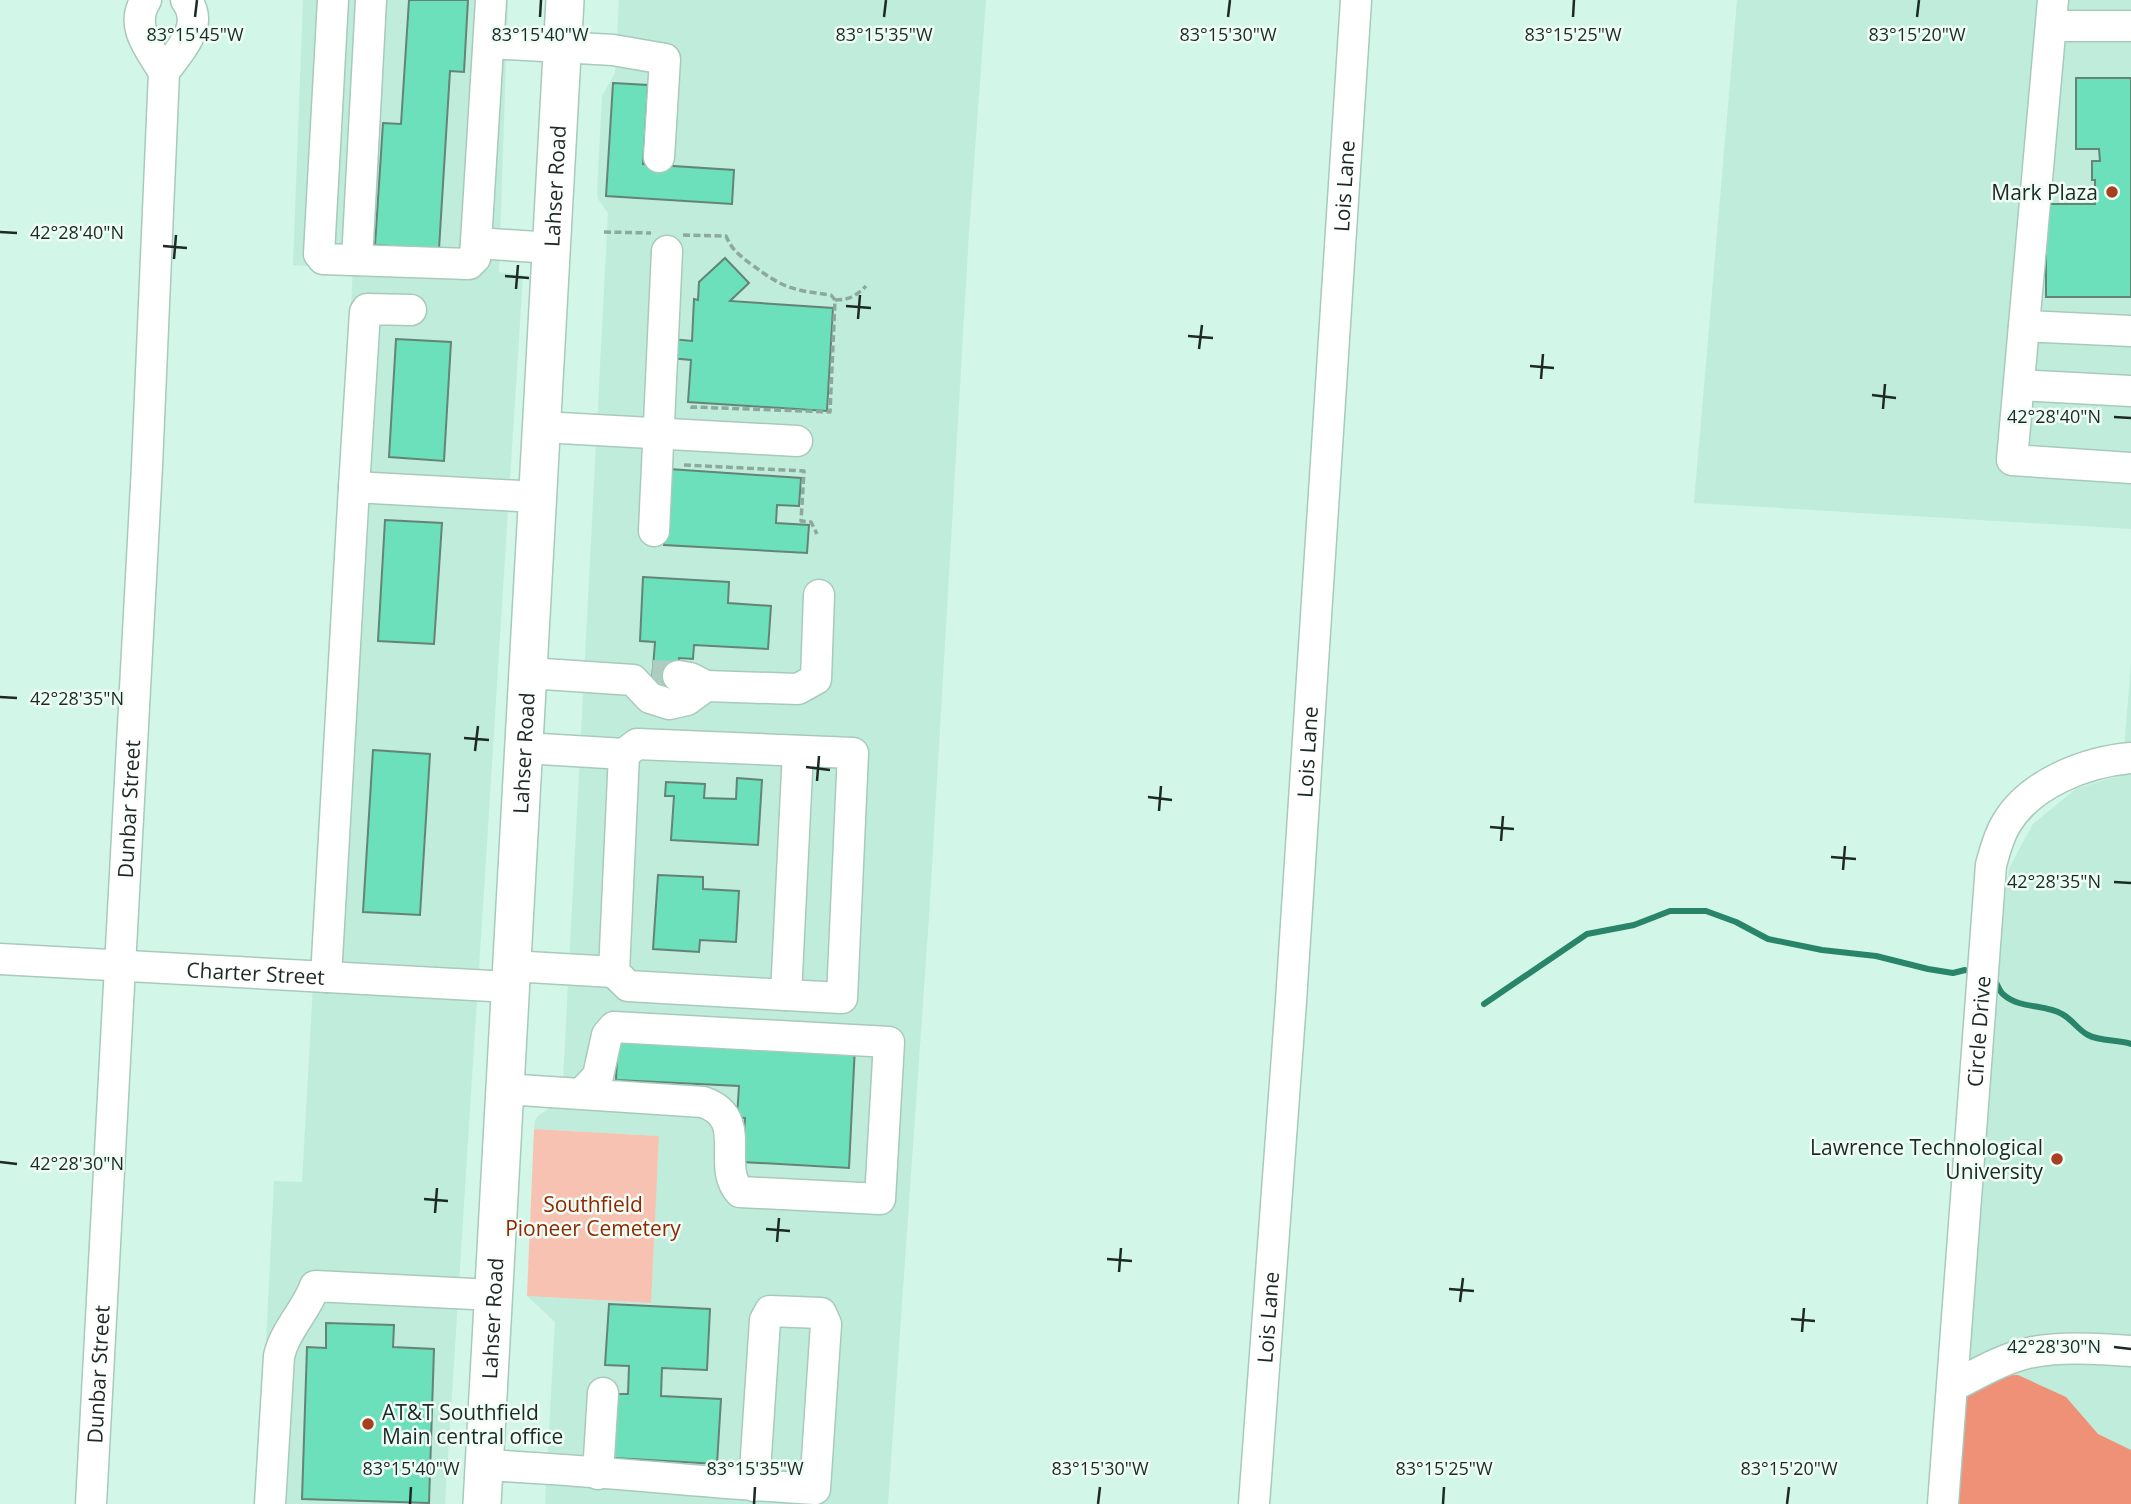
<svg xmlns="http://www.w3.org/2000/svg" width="2131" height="1504" viewBox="0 0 2131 1504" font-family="'Open Sans',sans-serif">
	<rect width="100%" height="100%" fill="#d2f6e7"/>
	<path fill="#c0ecdb" d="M303 0H508L499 272 523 275 445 1504H258L274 1181 302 1182 353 269 293 265Z
		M619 0H986L969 232 929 917 888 1504H545L555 1322 527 1296 650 1303 659 1136 534 1129 535 1120 538 1116 562 1100 608 213 598 199 597 192 602 96 615 73Z
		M1737 0H2131V529L1694 503Z
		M2131 663V1504H1957L2001 928 2009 868 2033 824 2077 788 2122 775Z"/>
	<path fill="#f8c2b2" d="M534 1129 659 1136 651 1303 527 1296Z"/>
	<path fill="#ee9176" d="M2018 1375 2066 1397 2098 1434 2131 1450V1504H1957L1966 1390 1988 1376Z"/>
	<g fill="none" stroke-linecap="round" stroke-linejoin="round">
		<path stroke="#29856a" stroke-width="6" d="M1992 978C1998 982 1998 991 2004 995 2020 1009 2045 1004 2062 1014 2072 1019 2078 1030 2088 1035 2101 1042 2117 1039 2131 1044
			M1484 1004 1587 934 1634 925 1670 911H1706L1736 922 1768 939 1822 950 1876 956 1928 969 1953 973 1965 970 1975 973"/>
	</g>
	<path fill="#6be0ba" stroke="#638477" stroke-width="2" d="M409 0H468L464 72 450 71 439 249 375 245 383 123 401 124Z
		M2076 78H2131V297H2046V204H2095V180H2092V161H2100L2099 149H2076Z
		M613 83 648 85 643 164 734 170 732 204 606 196Z
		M725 258 749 283 730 301 833 308 827 411 688 402 691 360 670 358 672 339 692 341 694 299 698 300 699 282Z
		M396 339 451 342 444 461 389 457Z
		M669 469 801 478 799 506 777 505 776 523 809 525 807 553 664 545Z
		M385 520 442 523 434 644 378 641Z
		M643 577 729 582 728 603 771 606 768 649 694 645 693 659 679 658 677 681 652 680 655 642 640 641Z
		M373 750 430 754 420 915 363 912Z
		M737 778 762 780 758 845 671 840 674 796H665L666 782 705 784 704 798 736 799Z
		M658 875 703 877V889L739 891 736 942 700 940 699 952 653 949Z
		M618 1033 855 1046 849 1168 742 1162 745 1118 737 1117 739 1086 616 1080Z
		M609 1304 710 1309 707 1370 662 1368 661 1396 721 1399 717 1464 614 1458 617 1394H628L629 1366 605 1365Z
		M326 1323 394 1325 393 1347 434 1349 429 1503 302 1499 307 1347 326 1348Z"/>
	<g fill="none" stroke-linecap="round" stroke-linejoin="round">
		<path stroke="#aecdc0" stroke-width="30" stroke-dasharray="30 15" stroke-linecap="butt" d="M652 675 678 676"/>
		<g stroke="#a8cabd" stroke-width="33">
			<g id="minor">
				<path d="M146 0C129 26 150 49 164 72"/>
				<path d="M333 0 319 254 323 259 469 264 475 258 491 0"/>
				<path d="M2053 0 2012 460 2131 468"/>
				<path d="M2052 26H2131"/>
				<path d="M489 43 613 50 665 59 659 157"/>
				<path d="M476 243 552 248"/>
				<path d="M357 260 371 0"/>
				<path d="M2024 326 2131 331"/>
				<path d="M2019 385 2131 391"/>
				<path d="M542 427 797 441"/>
				<path d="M354 487 365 312 367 309 411 310"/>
				<path d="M654 531 667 251"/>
				<path d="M529 673 633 680 650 698 669 704 687 700 706 686 798 689 816 679 819 595"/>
				<path d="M678 676 690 678 706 686"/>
				<path d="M524 748 624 754 637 744 853 753 842 998 786 995"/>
				<path d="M624 754 614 972 628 986 786 995 798 751"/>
				<path id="s1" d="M0 959 510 987"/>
				<path d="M511 966 614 972"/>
				<path d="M326 977 354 487 538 497"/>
				<path d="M504 1089 703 1102C751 1118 715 1166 740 1192L880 1199 889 1042 614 1027 607 1035 598 1076 581 1094"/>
				<path d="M1953 1386C1977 1374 2002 1359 2028 1353 2061 1346 2097 1349 2131 1351"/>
				<path d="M484 1465C594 1470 705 1483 815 1489L826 1324 821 1313 770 1311 765 1320 754 1486"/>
				<path d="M598 1474 603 1393"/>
				<path id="s2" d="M91 1504 147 466 164 72C178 52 206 26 186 0"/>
				<path d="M270 1504 279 1356C285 1330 306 1311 315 1286L493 1295"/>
				<path id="s3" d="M1254 1504 1291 1001 1356 0"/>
				<path id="s4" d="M1943 1504 1991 865C1995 851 1998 837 2006 824 2030 783 2086 762 2131 758"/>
			</g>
		</g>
		<g stroke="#a8cabd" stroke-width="40">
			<g id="major">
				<path id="s5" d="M482 1504 565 0"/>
			</g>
		</g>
		<path stroke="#8da89d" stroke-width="3.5" stroke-dasharray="7 3.5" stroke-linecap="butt" d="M604 232 651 233
			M683 235 726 236C732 250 739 255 751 264 783 288 791 290 831 295L835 300 830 412 692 407V410
			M835 300C849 300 856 296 866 286
			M684 465 804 471 801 521 811 522 817 534"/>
		<use href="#minor" stroke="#fff" stroke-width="30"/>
		<use href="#major" stroke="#fff" stroke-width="37"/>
	</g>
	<path fill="none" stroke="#1c2924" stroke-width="2.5" d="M195 17 197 0M540 17 541 0M884 17 886 0M1228 17 1230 0M1573 17 1574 0M1917 17 1919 0M0 232 17 233M163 246 187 248M174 259 176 235M505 276 529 278M516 289 518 265M846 306 871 308M858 319 860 295M1188 336 1213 338M1199 349 1202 325M1530 366 1554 368M1541 379 1543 354M1872 395 1896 398M1883 409 1885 384M2114 417 2131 418M0 697 17 698M464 738 489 740M475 751 478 726M806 767 830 770M817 781 819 756M1148 797 1172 800M1159 811 1161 786M1490 827 1514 829M1501 841 1503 816M1831 857 1856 859M1843 870 1845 846M2114 882 2131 883M0 1162 17 1164M424 1199 448 1201M435 1213 437 1188M766 1229 790 1231M777 1242 779 1218M1107 1259 1132 1261M1119 1272 1121 1248M1449 1289 1474 1291M1460 1302 1463 1278M1791 1319 1815 1321M1802 1332 1804 1308M2114 1347 2131 1349M410 1504 411 1487M754 1504 755 1487M1098 1504 1100 1487M1443 1504 1444 1487M1787 1504 1789 1487"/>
	<g fill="#a74020" stroke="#effdf7" stroke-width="2.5">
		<circle cx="2112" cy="192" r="7"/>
		<circle cx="2057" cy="1159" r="7"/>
		<circle cx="368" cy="1424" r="7"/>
	</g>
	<g text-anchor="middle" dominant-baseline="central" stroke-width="5" stroke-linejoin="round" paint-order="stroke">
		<g font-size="21" fill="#1c2924" stroke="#effdf7">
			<text stroke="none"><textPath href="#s5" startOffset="1320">Lahser Road</textPath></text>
			<text stroke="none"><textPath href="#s3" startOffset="1321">Lois Lane</textPath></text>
			<text stroke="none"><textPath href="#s5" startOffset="752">Lahser Road</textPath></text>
			<text stroke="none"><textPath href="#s3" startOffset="754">Lois Lane</textPath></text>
			<text stroke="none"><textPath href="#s2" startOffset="696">Dunbar Street</textPath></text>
			<text stroke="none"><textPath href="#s1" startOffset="256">Charter Street</textPath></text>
			<text stroke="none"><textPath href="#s4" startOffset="474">Circle Drive</textPath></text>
			<text stroke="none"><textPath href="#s5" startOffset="186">Lahser Road</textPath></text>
			<text stroke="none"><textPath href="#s3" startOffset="187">Lois Lane</textPath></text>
			<text stroke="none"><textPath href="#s2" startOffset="130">Dunbar Street</textPath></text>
		</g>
		<g font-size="21" fill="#1c2924" stroke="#effdf7" text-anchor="end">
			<text x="2098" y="192">Mark Plaza</text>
			<text x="2043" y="1147">Lawrence Technological<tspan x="2043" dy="24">University</tspan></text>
			<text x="382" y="1412" text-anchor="start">AT&amp;T Southfield<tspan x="382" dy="24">Main central office</tspan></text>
		</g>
		<g font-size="21" fill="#942700" stroke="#effdf7">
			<text x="593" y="1204">Southfield<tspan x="593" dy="24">Pioneer Cemetery</tspan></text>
		</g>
	</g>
	<g font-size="18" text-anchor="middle" fill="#1c2924" stroke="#effdf7" stroke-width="5" stroke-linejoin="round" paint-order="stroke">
		<text x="195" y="41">83°15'45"W</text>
		<text x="540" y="41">83°15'40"W</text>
		<text x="884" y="41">83°15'35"W</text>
		<text x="1228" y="41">83°15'30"W</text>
		<text x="1573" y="41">83°15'25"W</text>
		<text x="1917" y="41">83°15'20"W</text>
		<text x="77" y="239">42°28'40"N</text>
		<text x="2054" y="423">42°28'40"N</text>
		<text x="77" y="705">42°28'35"N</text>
		<text x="2054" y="888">42°28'35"N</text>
		<text x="77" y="1170">42°28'30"N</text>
		<text x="2054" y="1353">42°28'30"N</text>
		<text x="411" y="1475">83°15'40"W</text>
		<text x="755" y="1475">83°15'35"W</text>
		<text x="1100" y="1475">83°15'30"W</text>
		<text x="1444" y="1475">83°15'25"W</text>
		<text x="1789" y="1475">83°15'20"W</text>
	</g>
</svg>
